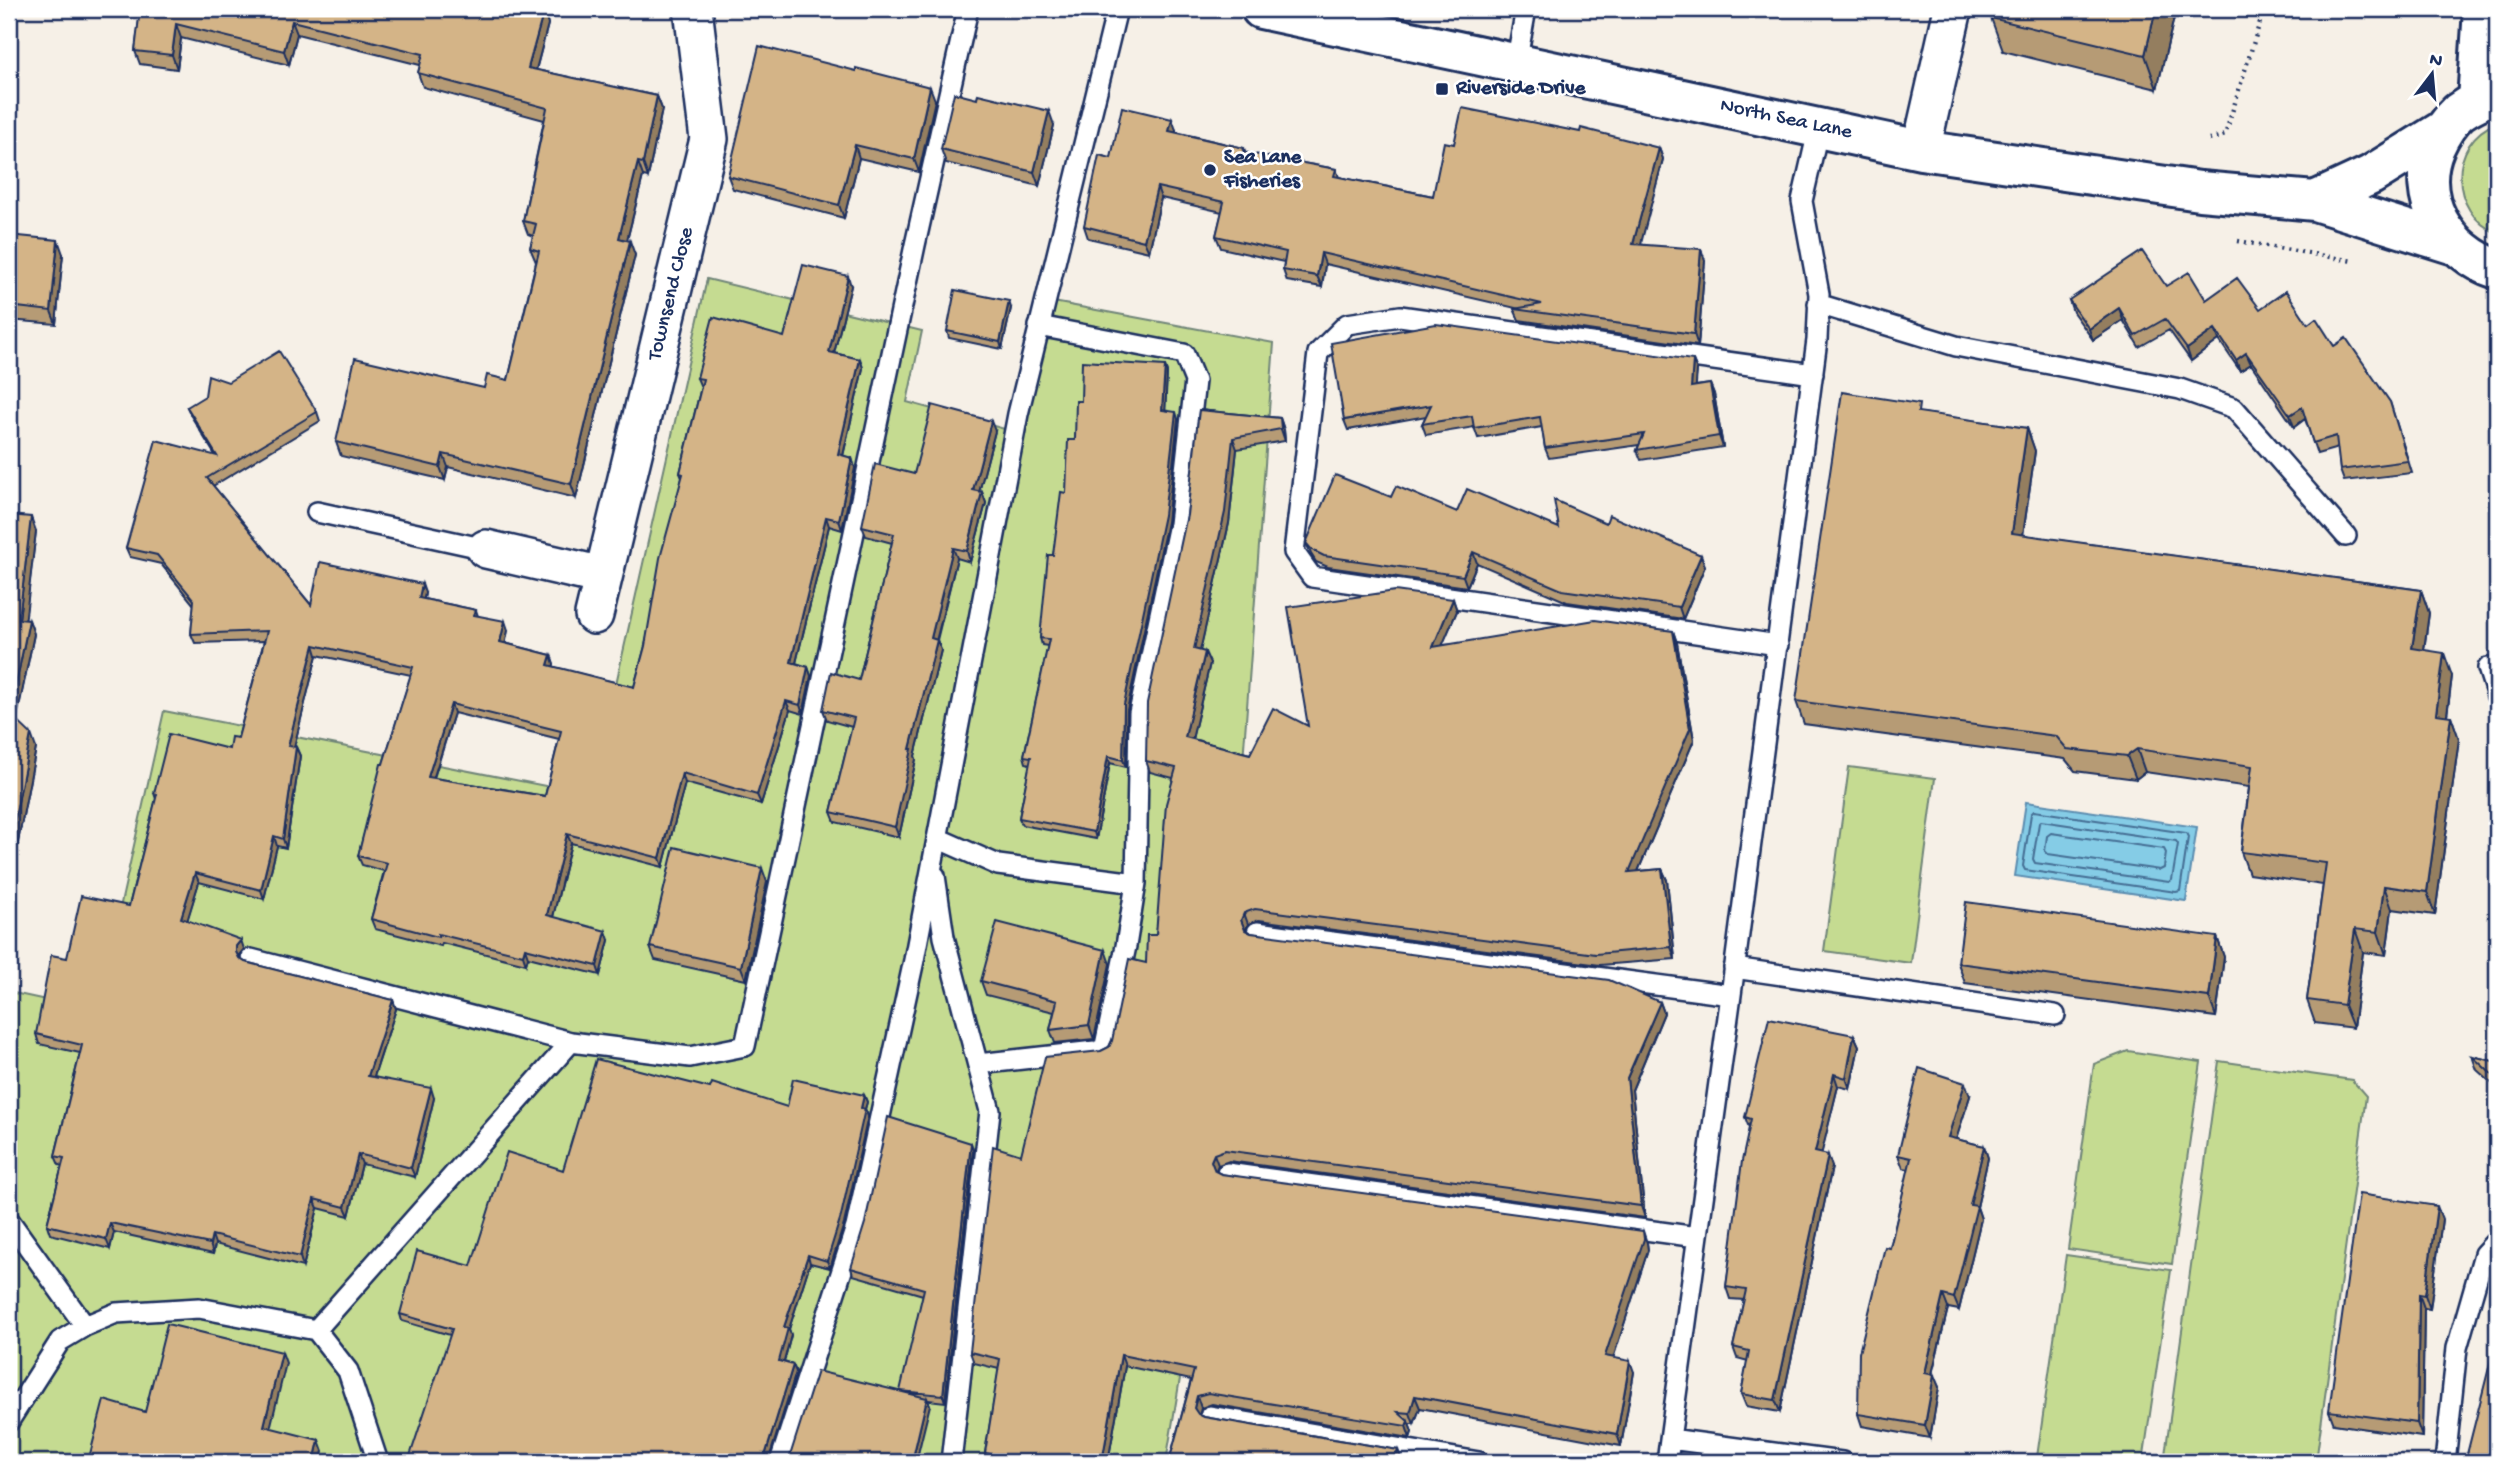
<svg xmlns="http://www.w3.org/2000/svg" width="2506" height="1471" viewBox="0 0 2506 1471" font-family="'Gochi Hand',sans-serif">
	<rect width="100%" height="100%" fill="#f6f0e7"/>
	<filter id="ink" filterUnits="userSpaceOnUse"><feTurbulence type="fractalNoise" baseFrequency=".0143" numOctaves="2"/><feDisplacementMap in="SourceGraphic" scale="14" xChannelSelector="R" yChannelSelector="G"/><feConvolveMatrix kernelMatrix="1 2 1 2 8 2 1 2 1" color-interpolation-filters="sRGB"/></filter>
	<g filter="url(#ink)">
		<path fill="#c5db91" stroke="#708578" stroke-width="2" d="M2497 123V233C2449 214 2447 141 2497 123Z
			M707 279 922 331 907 402 1008 430 1037 299 1274 343 1211 1193 1166 1462H9V992L97 1011 164 711 591 795Z
			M1849 767 1935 778 1911 963 1824 951Z
			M2128 1051 2201 1062 2172 1264 2068 1249 2094 1064Z
			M2219 1061 2352 1080 2366 1096 2316 1462H2164Z
			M2066 1255 2171 1270 2143 1462H2074L2037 1457Z"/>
		<path fill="#85cce6" stroke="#5b8db0" stroke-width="2" d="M2026 802 2197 827 2186 901 2015 876Z"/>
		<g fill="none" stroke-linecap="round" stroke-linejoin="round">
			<path stroke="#456e94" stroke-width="2" d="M2034 811 2186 833 2188 837 2180 891 2176 892 2025 870 2023 866 2031 814Z
				M2041 821 2176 841 2178 844 2172 880 2169 882 2035 863 2033 859 2039 823Z
				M2051 833 2164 849 2166 853 2164 868 2160 870 2048 854 2045 851 2047 836Z"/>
			<g stroke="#1b2f5e" stroke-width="24">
				<path id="service" d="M1516 64 1526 9
					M1819 127 1802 201 1819 294 1817 340 1731 995 1670 1439 1842 1462
					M1818 304 1956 346 2180 389 2234 408 2346 536
					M317 512 486 549
					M1778 645 1312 577 1294 552 1318 353 1347 324 1400 316 1813 374
					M2488 668 2497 696
					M937 838 998 865 1136 883 1139 713 1179 524 1195 381 1184 354 1039 326
					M935 876 944 937 990 1111 951 1462
					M1257 932 1731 995
					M251 959 571 1042
					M1734 968 2055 1015
					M978 1064 1104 1050 1126 946 1136 883
					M1227 1173 1697 1237
					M9 1220 85 1326
					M316 1330 571 1042 690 1057 745 1046 915 245 968 9
					M1210 1416 1479 1462
					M9 1421 60 1341 85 1326 116 1313 199 1308 316 1330 348 1371 378 1462
					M780 1462 856 1227 914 960 1018 414 1117 9
					M1667 1462 1670 1439
					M2445 1462 2457 1348 2484 1254 2497 1240"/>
			</g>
			<g stroke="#1b2f5e" stroke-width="42">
				<path id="minor" d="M1921 150 1953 9
					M486 549 603 576
					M594 615 709 139 693 9"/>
			</g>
			<g stroke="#1b2f5e" stroke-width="44">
				<path id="tertiary" d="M1261 9 1921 150 2200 191 2315 201 2455 245
					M2497 93C2484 98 2471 103 2459 112 2448 122 2441 134 2435 147 2413 199 2447 253 2497 269
					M2477 101 2483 9
					M2315 201 2371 175 2442 131"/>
			</g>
			<path stroke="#1b2f5e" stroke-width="4.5" stroke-dasharray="2 5" stroke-linecap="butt" d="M2209 140 2225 135 2264 9
				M2238 241 2353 261"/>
			<use href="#service" stroke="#fff" stroke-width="19"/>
			<use href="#minor" stroke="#fff" stroke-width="37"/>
			<use href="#tertiary" stroke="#fff" stroke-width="38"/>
		</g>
		<path fill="#b69b74" stroke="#1b2f5e" stroke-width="2" fill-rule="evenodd" d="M101 9H537L544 10 548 24 536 70 657 96 662 109 648 177 643 176 627 240 635 255 576 498 448 467 445 480 341 456 336 442 508 380 536 262 530 248 533 236 528 234 523 221 544 120 423 87 418 73 420 65 297 34 289 65 181 38 177 69 140 64 135 51 140 13Z
			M2176 9 2157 89 2003 51 1991 18Z
			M935 100 919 172 859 158 844 218 733 189 728 176Z
			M1054 125 1039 186 946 163 941 149Z
			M1176 130V132L1244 148 1246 153 1336 169 1339 177 1433 196 1454 144 1659 148 1663 159 1640 244 1705 260 1698 346 1519 320 1514 309 1516 308 1325 264 1322 287 1287 281 1283 270 1284 262 1221 248 1216 236 1222 212 1161 198 1149 252 1088 238 1084 226 1111 158Z
			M9 235 63 254 56 324 9 320Z
			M851 286 834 353 860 359 863 368 843 456 852 458 855 468 842 530 829 526 796 663 808 667 811 676 803 714 790 710 761 804 685 783 663 867 571 843 553 917 609 940 600 975 528 957 526 964 442 943 441 946 375 929 371 919 384 871 362 865 358 856 383 764 411 675 317 655 294 746 296 747 300 756 286 848 277 846 264 899 199 882 187 920 244 949 239 955V958L245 962 393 1000 396 1009 374 1077 434 1098 415 1177 362 1164 349 1216 318 1208 303 1267 215 1244 213 1254 114 1232 110 1249 50 1234 47 1225 62 1166 59 1165 55 1156 80 1053 39 1044 36 1034 67 958 129 906 156 799 154 793 229 749 238 738 264 641 195 643 191 634 194 605 161 564 130 557 126 548 215 455 191 416 187 407 317 412 320 421 213 486 311 605 425 593 424 599 476 610 478 616 508 630 505 643 551 655 554 664 553 667 634 687 645 646 682 478 680 473 701 387 697 378 784 337ZM454 713 559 739 545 796 434 778Z
			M2166 286 2206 300 2260 309 2308 324 2334 346 2390 402 2412 473 2344 481 2340 470 2338 448 2317 454 2305 419 2294 427 2251 364 2240 371 2219 340 2191 361 2169 330 2139 347 2123 320 2093 340 2073 312 2069 300Z
			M1011 308 1002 349 949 338 947 331Z
			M1693 360 1697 370 1695 386 1710 384 1714 394 1723 447 1641 460 1637 450 1639 445 1549 458 1545 448 1542 427 1478 438 1474 427 1426 435 1422 424 1426 416 1348 430 1344 420Z
			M1165 366 1167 372 1165 411 1178 419 1167 522 1127 710 1126 767 1110 763 1096 839 1022 825 1019 818 1030 764 1026 763 1024 756 1048 646 1042 645 1040 638 1053 555 1066 493 1081 401Z
			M1199 410 1280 418 1284 430 1285 441 1237 449 1229 523 1200 650 1210 663 1192 739 1250 754 1308 726 1453 599 1457 611 1442 645 1673 631 1677 643 1694 740 1638 871 1662 869 1667 880 1675 959 1600 965 1259 920 1248 924 1245 930 1251 933 1660 1002 1664 1013 1632 1090 1645 1218 1229 1161 1218 1165 1215 1171 1221 1174 1647 1243 1648 1250 1613 1358 1634 1372 1621 1446 1420 1408 1414 1424H1409L1412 1432 1410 1438 1212 1404 1201 1408 1200 1415 1204 1417 1398 1450 1402 1461 1169 1462 1191 1380 1125 1366 1108 1462H988L985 1453 999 1369 974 1363 970 1352 1021 1155 1101 1051 1109 1047 1146 963 1156 935 1173 778 1150 772 1146 761 1187 515Z
			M1922 413 2027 428 2035 451 2023 535 2421 590 2429 613 2424 650 2452 676 2447 716H2451L2459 739 2435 915 2392 909 2386 955 2363 952 2353 1028 2315 1023 2307 1000 2323 885 2249 874 2241 852 2249 787 2145 772 2136 779 2075 771 2065 759 1804 724 1796 701Z
			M995 431 979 492H982L986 503 970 562 957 558 937 640 941 650 915 756 916 759 899 837 835 822 831 812 852 727 827 720 823 710 859 680 892 543 866 536 862 526 914 474Z
			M1457 512 1559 528 1606 523 1701 555 1705 566 1683 619 1567 602 1477 563 1467 587 1328 567 1316 562 1311 554 1306 543Z
			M9 515 36 531 25 620H29L34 634 16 720 36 748 17 847 9 846Z
			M767 882 746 980 655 960 650 947Z
			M2217 937 2224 957 2216 1017 1965 983 1958 963Z
			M1110 964 1094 1039 1055 1043 1050 1030 1054 1012 986 995 981 981Z
			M1854 1035 1859 1046 1850 1089 1838 1086 1821 1154 1832 1167 1780 1412 1746 1406 1741 1394 1748 1361 1737 1358 1733 1347 1744 1300 1730 1299 1726 1287 1749 1128 1745 1117Z
			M2472 1056 2497 1062V1088L2477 1070Z
			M864 1095 867 1102 865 1109 868 1116 844 1224 830 1268 810 1263 789 1329 791 1335 784 1362 793 1365 796 1372 768 1462 450 1335 402 1321 400 1314 471 1266 563 1170 787 1107Z
			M1970 1096 1956 1139 1984 1146 1988 1158 1977 1207 1981 1219 1959 1310 1948 1308 1932 1374 1939 1387 1930 1438 1862 1426 1858 1414 1890 1248 1909 1169 1903 1168 1898 1155Z
			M971 1143 973 1150 945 1402 928 1400 930 1405 901 1391 923 1295 853 1275 851 1268Z
			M2442 1219 2430 1309 2424 1308 2422 1437 2334 1424 2329 1411Z"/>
		<path fill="#947e5e" stroke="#1b2f5e" stroke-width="2" d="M2156 9H2176L2157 89 2145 55Z
			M544 10 548 24 533 81 528 68Z
			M292 21 297 34 289 65 284 51Z
			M176 24 181 38 177 69 172 55Z
			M930 87 935 100 919 172 914 159Z
			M657 96 662 109 648 177 643 163Z
			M1049 111 1054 125 1039 186 1034 172Z
			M1172 119 1176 130 1173 142 1169 131Z
			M855 145 859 158 844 218 839 205Z
			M1659 148 1663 159 1638 255 1633 244Z
			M638 162 643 176 624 252 619 238Z
			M1157 187 1161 198 1149 252 1144 241Z
			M58 240 63 254 56 324 51 311Z
			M630 241 635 255 576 498 571 484Z
			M1701 249 1705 260 1698 346 1694 334Z
			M1321 253 1325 264 1322 287 1317 276Z
			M848 276 851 286 832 361 829 352Z
			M1009 301 1011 308 1002 349 1000 342Z
			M2119 308 2123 320 2093 340 2089 329Z
			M2215 329 2219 340 2191 361 2187 349Z
			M2246 353 2251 364 2240 371 2236 360Z
			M860 359 863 368 841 464 838 454Z
			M1693 360 1697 370 1695 397 1691 387Z
			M1165 366 1167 372 1165 417 1162 410Z
			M1710 384 1714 394 1723 447 1719 436Z
			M2302 407 2306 418 2294 427 2290 415Z
			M1176 412 1178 419 1167 522 1127 710 1126 767 1123 760 1124 704Z
			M1280 418 1284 430 1285 441 1281 429Z
			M991 421 995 431 977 500 973 490Z
			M2027 428 2035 451 2020 556 2012 533Z
			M1233 438 1237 449 1229 523 1198 660 1194 649Z
			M443 454 448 467 445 480 440 467Z
			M852 458 855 468 842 530 839 520Z
			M982 492 986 503 970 562 967 551Z
			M31 517 36 531 24 632 19 619Z
			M826 517 829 526 794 671 791 662Z
			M953 548 957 558 934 649 931 638Z
			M1473 552 1477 563 1467 587 1463 576Z
			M1701 555 1705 566 1683 619 1679 607Z
			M422 584 425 593 422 607 419 598Z
			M2421 590 2429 613 2421 671 2412 648Z
			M1453 599 1457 611 1437 658 1433 647Z
			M29 620 34 634 15 727 10 714Z
			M505 621 508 630 504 651 500 642Z
			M1673 631 1677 643 1694 740 1633 883 1629 872Z
			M937 640 941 650 915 756 916 759 899 837 895 827 910 749Z
			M314 645 317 655 292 755 288 746Z
			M1205 652 1210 663 1190 748 1185 737Z
			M2444 653 2452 676 2444 737 2436 714Z
			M551 655 554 664 551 675 548 665Z
			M808 667 811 676 803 714 800 705Z
			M786 701 790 710 761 804 757 795Z
			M451 704 454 713 431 786 428 777Z
			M2451 716 2459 739 2435 915 2427 892Z
			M31 734 36 748 17 847 12 834Z
			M296 747 300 756 286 848 283 839Z
			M2137 749 2145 772 2136 779 2127 756Z
			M1108 756 1110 763 1096 839 1094 832Z
			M682 773 685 783 663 867 660 858Z
			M567 834 571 843 551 925 547 915Z
			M274 836 277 846 264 899 261 890Z
			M762 868 767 882 746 980 741 967Z
			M1662 869 1667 880 1675 959 1671 947Z
			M195 873 199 882 185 928 181 918Z
			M2384 886 2392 909 2386 955 2378 932Z
			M1244 913 1248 924 1245 931 1241 920Z
			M2355 929 2363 952 2353 1028 2344 1005Z
			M606 931 609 940 600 975 597 966Z
			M2217 937 2224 957 2216 1017 2209 997Z
			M241 940 244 949 239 955V962L236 952V946Z
			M525 948 528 957 526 964 523 955Z
			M1105 950 1110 964 1094 1039 1089 1025Z
			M393 1000 396 1009 371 1085 368 1076Z
			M1660 1002 1664 1013 1632 1090 1645 1218 1641 1206 1627 1078Z
			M1854 1035 1859 1046 1850 1089 1846 1078Z
			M1834 1074 1838 1086 1819 1164 1815 1152Z
			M1965 1083 1970 1096 1953 1149 1948 1137Z
			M431 1088 434 1098 415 1177 411 1168Z
			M864 1095 867 1102 865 1109 868 1116 844 1224 830 1268 827 1261Z
			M971 1143 973 1150 945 1402 943 1395Z
			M1984 1146 1988 1158 1977 1207 1981 1219 1959 1310 1954 1298 1970 1205Z
			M358 1154 362 1164 349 1216 345 1207Z
			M1214 1154 1218 1165 1215 1172 1211 1161Z
			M1828 1155 1832 1167 1780 1412 1775 1400Z
			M314 1199 318 1208 303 1267 300 1257Z
			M2437 1206 2442 1219 2430 1309 2425 1295Z
			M110 1223 114 1232 110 1249 106 1239Z
			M1643 1231 1647 1243 1648 1250 1610 1368 1605 1356Z
			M212 1235 215 1244 213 1254 210 1244Z
			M808 1255 810 1263 789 1329 791 1335 782 1369 779 1361 784 1327Z
			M2419 1294 2424 1308 2422 1437 2417 1423Z
			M1943 1295 1948 1308 1929 1386 1925 1373Z
			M282 1352 286 1363 268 1437 264 1426Z
			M1121 1355 1125 1366 1108 1462H1102Z
			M1630 1361 1634 1372 1621 1446 1617 1434Z
			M793 1365 796 1372 768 1462H767L765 1456Z
			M1934 1375 1939 1387 1930 1438 1925 1425Z
			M1197 1396 1201 1408 1198 1420 1194 1408Z
			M1415 1396 1420 1408 1414 1424 1410 1413Z
			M927 1398 930 1405 916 1462H912Z
			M1408 1421 1412 1432 1410 1438 1406 1426Z
			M319 1440 323 1451 320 1462H314Z
			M1398 1450 1402 1461V1462H1394Z"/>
		<path fill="#d4b487" stroke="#1b2f5e" stroke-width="2" fill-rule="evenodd" d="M140 9H537L544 10 528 68 657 96 643 163 638 162 619 238 630 241 571 484 443 454 440 467 336 442 355 358 484 388 487 375 508 380 539 251 530 248 536 224 523 221 547 108 418 73 423 54 292 21 284 51 176 24 172 55 135 51Z
			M1993 9H2156L2145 55 1991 18Z
			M759 46 856 71V68L930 87 914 159 855 145 839 205 728 176Z
			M954 93 977 99 978 94 1049 111 1034 172 941 149Z
			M1122 107 1172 119 1169 131 1244 148 1243 152 1336 169 1334 176 1433 196 1444 142 1454 144 1462 108 1580 132 1581 128 1659 148 1633 244 1701 249 1694 334 1514 309 1542 304 1321 253 1317 276 1283 270 1286 252 1216 236 1224 202 1157 187 1144 241 1084 226 1099 155 1111 158Z
			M9 235 58 240 51 311 9 306Z
			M2142 251 2166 286 2189 272 2206 300 2237 278 2260 309 2286 291 2308 324 2316 318 2334 346 2346 338 2390 402 2408 461 2340 470 2336 436 2313 443 2302 407 2290 415 2246 353 2236 360 2215 329 2187 349 2165 319 2135 336 2119 308 2089 329 2069 300Z
			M803 265 848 276 829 352 860 359 838 454 852 458 839 520 826 517 791 662 808 667 800 705 786 701 757 795 682 773 660 858 567 834 547 915 606 931 597 966 525 948 523 955 438 934V937L371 919 387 863 358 856 381 764H383L413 667 314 645 288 746 296 747 283 839 274 836 261 890 195 873 181 918 241 940 236 946V952L239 958 245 962 393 1000 368 1076 431 1088 411 1168 358 1154 345 1207 314 1199 300 1257 212 1235 210 1244 110 1223 106 1239 47 1225 64 1158 55 1156 82 1045 36 1034 51 955 67 958 81 896 129 906 157 794 154 793 169 734 229 749 231 737 238 738 267 631 191 634 194 600 157 555 126 548 156 440 217 456 187 407 205 396 208 375 228 382 279 351 317 412 207 478 311 605 320 562 422 584 419 598 476 610 474 615 505 621 500 642 551 655 548 665 634 687 645 646 660 558 683 474 680 473 703 379 697 378 713 317 784 337ZM451 704 561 731 545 796 428 777Z
			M955 290 1009 301 1000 342 947 331Z
			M1436 324 1693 360 1691 387 1710 384 1719 436 1637 450 1644 434 1545 448 1540 417 1474 428 1472 416 1422 424 1431 405 1344 420 1331 343Z
			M1082 361 1165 366 1162 410 1176 412 1164 515 1124 704 1123 760 1108 756 1094 832 1019 818 1031 757 1024 756 1049 639 1040 638 1048 555H1053L1061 492 1066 493 1068 440H1075L1076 401H1081Z
			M1842 392 1919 404 1918 412 2027 428 2012 533 2421 590 2412 648 2444 653 2436 714 2451 716 2427 892 2384 886 2378 932 2355 929 2344 1005 2307 1000 2326 863 2241 852 2252 766 2137 749 2127 756 2067 749 2056 736 1796 701Z
			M932 405 991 421 973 490 982 492 967 551 953 548 931 638 937 640 910 749H912L895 827 831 812 854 718 823 710 831 672 859 680 894 534 862 526 875 464 914 474Z
			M1199 410 1280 418 1281 429 1233 438 1225 512 1194 649 1205 652 1185 737 1250 754 1273 708 1308 726 1288 607 1395 591 1453 599 1433 647 1595 620 1673 631 1690 729 1629 872 1662 869 1671 947 1596 954 1255 909 1244 913 1241 920 1245 930 1251 933 1609 980 1660 1002 1627 1078 1641 1206 1225 1150 1214 1154 1211 1161 1215 1171 1221 1174 1643 1231 1644 1239 1605 1356 1630 1361 1617 1434 1415 1396 1410 1413 1398 1412 1408 1421 1406 1426 1208 1393 1197 1396 1194 1408 1198 1414 1204 1417 1398 1450 1394 1462H1169L1194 1370 1121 1355 1102 1462H1031L985 1453 1000 1359 970 1352 993 1146 1021 1155 1045 1057 1101 1051 1109 1047 1112 1041 1129 959 1146 963 1147 935H1156L1166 804 1176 768 1146 761 1147 703 1187 515Z
			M1335 475 1391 497 1396 486 1457 512 1467 489 1559 528 1554 500 1606 523 1609 515 1701 555 1679 607 1562 590 1473 552 1463 576 1324 556 1312 550 1306 543Z
			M9 515 31 517 19 619 29 620 10 714 31 734 12 834 9 833Z
			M674 847 762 868 741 967 650 947Z
			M1966 902 2217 937 2209 997 1958 963Z
			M997 922 1105 950 1089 1025 1050 1030 1057 1001 981 981Z
			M1769 1018 1854 1035 1846 1078 1834 1074 1815 1152 1828 1155 1775 1400 1741 1394 1749 1351 1733 1347 1746 1290 1726 1287 1742 1161 1751 1119 1745 1117Z
			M2472 1056 2497 1062V1079Z
			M596 1059 710 1088 712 1083 787 1107 793 1079 864 1095 861 1108 865 1109 841 1216 827 1261 808 1255 784 1327 788 1328 779 1361 793 1365 765 1456 768 1462H408L452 1329 400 1314 417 1251 471 1266 507 1152 563 1170Z
			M1919 1068 1965 1083 1948 1137 1984 1146 1970 1205 1977 1206 1954 1298 1943 1295 1925 1373 1934 1375 1925 1425 1858 1414 1859 1353 1885 1247 1890 1248 1911 1158 1898 1155Z
			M888 1117 971 1143 943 1395 900 1391 924 1289 851 1268 865 1223Z
			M2359 1194 2437 1206 2425 1295 2419 1294 2417 1423 2329 1411Z
			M167 1324 282 1352 264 1426 319 1440 314 1462H88L104 1400 145 1412Z
			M2497 1336V1462H2465Z
			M817 1371 927 1398 912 1462H786L789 1459Z"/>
	</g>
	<g fill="#1b2f5e" stroke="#fff" stroke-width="2.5">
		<rect x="1435" y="82" width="14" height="14" rx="3.5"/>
		<circle cx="1210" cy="170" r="7"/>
	</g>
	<g text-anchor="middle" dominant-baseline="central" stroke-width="5" stroke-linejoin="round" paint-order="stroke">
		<g font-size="21" font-weight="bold" fill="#1b2f5e" stroke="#fff" text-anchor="start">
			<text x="1456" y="89">Riverside Drive</text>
			<text x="1224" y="158">Sea Lane<tspan x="1224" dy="24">Fisheries</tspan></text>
		</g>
		<g font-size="21" fill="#1b2f5e" stroke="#fff">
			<text transform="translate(1786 120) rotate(12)">North Sea Lane</text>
			<text transform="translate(672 294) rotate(-76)">Townsend Close</text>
		</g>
	</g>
	<rect width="2506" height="1471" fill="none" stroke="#fff" stroke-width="35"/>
	<rect x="18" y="18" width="2471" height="1436" fill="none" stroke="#1b2f5e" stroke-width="2.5" filter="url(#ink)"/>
	<g transform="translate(2432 74) rotate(16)" stroke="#ffffff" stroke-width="5" paint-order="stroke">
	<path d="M0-5L12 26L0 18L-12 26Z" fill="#1b2f5e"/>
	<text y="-10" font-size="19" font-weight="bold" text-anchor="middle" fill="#1b2f5e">N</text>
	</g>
</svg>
